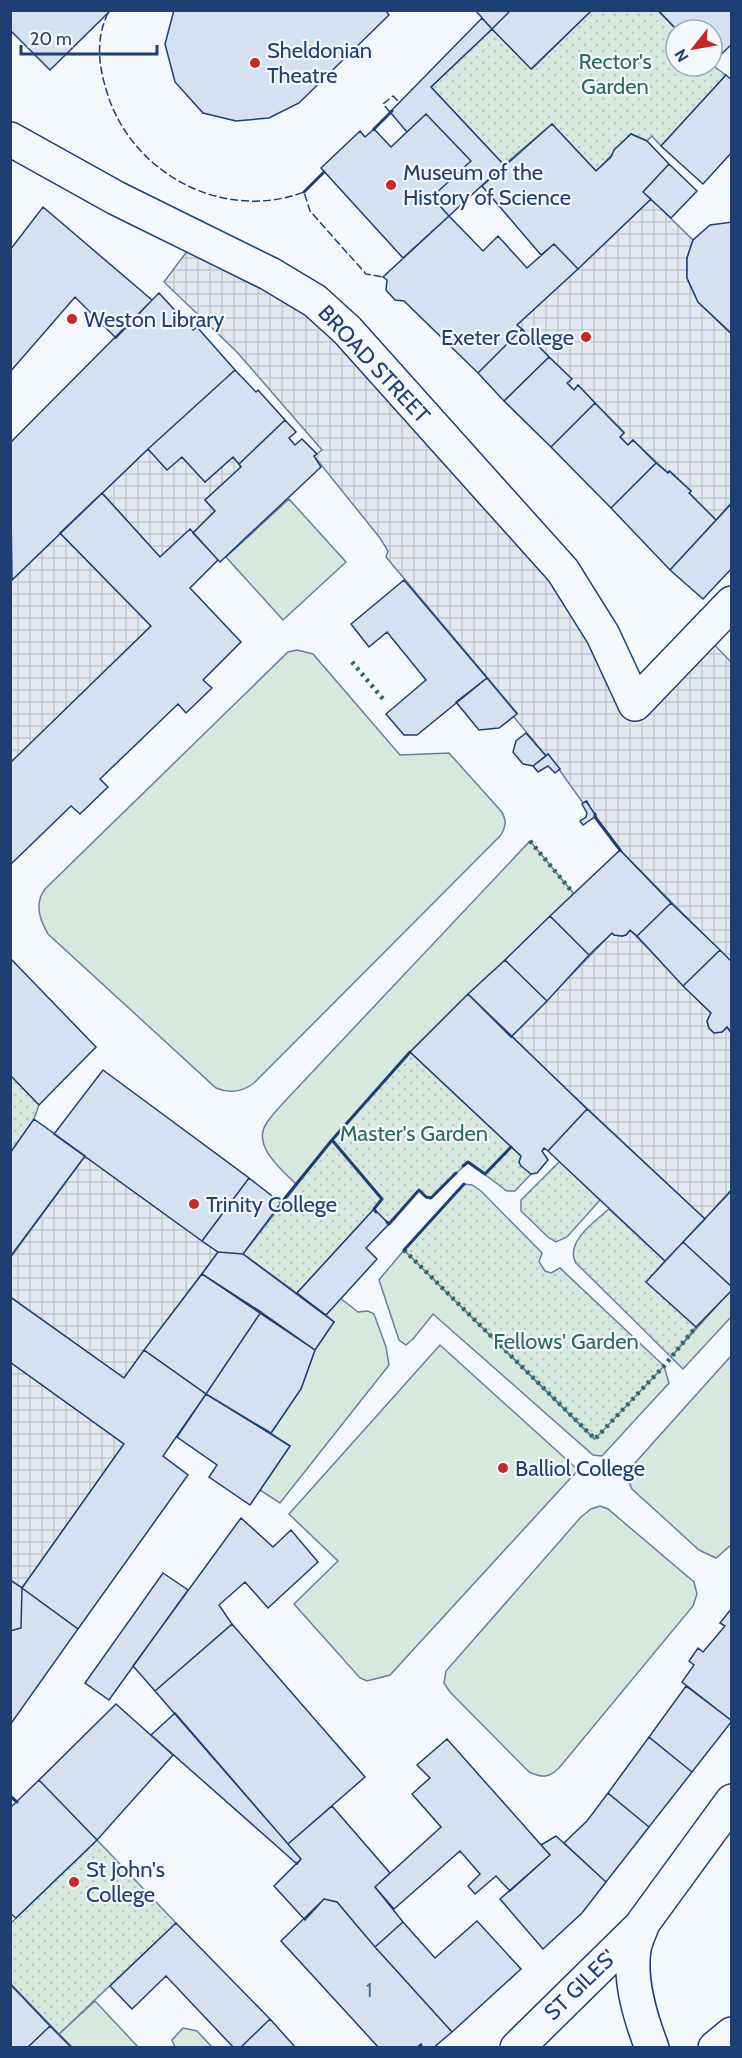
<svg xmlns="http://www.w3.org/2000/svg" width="742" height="2058" viewBox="0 0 742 2058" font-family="Cabin,sans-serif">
	<defs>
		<pattern id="garden-dots" width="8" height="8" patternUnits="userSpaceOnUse" patternTransform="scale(1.5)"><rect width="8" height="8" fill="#d7e8df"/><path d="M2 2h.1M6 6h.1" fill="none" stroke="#b8c8c3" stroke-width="1.8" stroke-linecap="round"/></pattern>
		<pattern id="plaza-grid" width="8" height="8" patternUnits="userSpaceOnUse" patternTransform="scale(1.5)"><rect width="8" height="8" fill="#e3e8f0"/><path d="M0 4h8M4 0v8" fill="none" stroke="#c2c8d1"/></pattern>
	</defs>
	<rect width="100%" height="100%" fill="#f4f7fb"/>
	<path fill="#d7e8df" stroke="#687fa3" stroke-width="1.5" d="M289 499 346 562 283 620 226 557Z
		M297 650 313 654 400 755 449 753 501 811C507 820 506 826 501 835L254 1083C242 1092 230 1094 216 1088L48 934C39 919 34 902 46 888L288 652Z
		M530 841 574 894 410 1052 332 1140 296 1184C282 1170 252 1146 266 1124 271 1116 279 1108 285 1101Z
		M404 1250 594 1439 664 1366 669 1383 602 1456 593 1455 433 1314 413 1339 406 1345 399 1340 379 1280Z
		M731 1290V1317L683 1369 671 1357Z
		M340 1298 358 1312 368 1311 374 1314 386 1347 389 1365 280 1503 260 1490 290 1446 271 1433 301 1389 315 1350 334 1322 326 1315Z
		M440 1345 578 1470 390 1675 367 1681 360 1678 294 1604 338 1561 289 1514Z
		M731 1356V1545L716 1558 699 1550 632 1489C626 1478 629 1473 635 1463Z
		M600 1506 608 1509 694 1582 697 1594 693 1606 559 1768C549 1778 542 1778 529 1772L450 1692 444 1683 446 1671 581 1517 591 1509Z
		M95 2001 138 2047H72L59 2034Z
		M183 2028 197 2031 212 2047H175L172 2040Z"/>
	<path fill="url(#garden-dots)" stroke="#687fa3" stroke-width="1.5" d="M592 10 658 11 677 30 676 66 712 65 726 75 661 146 652 136 647 141 631 134C619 146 609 159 596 171L552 124 504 165 431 87 492 29 532 69Z
		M410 1052 521 1156 519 1162 531 1174 515 1191H507L468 1162 431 1198 426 1197 419 1190 389 1224 373 1210 297 1293 243 1254 332 1140Z
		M11 1075 39 1105 34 1119 11 1153Z
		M560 1161 600 1200 567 1237 556 1242 549 1238 521 1211V1200Z
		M464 1184 472 1185 481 1191 542 1253 539 1262 545 1271 551 1273 560 1268 664 1366 595 1439 404 1250Z
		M609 1209 665 1261 647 1282 696 1327 671 1357 576 1263C564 1243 595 1221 609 1209Z
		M97 1840 176 1923 59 2034 11 1984V1923Z"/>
	<path fill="url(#plaza-grid)" stroke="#687fa3" stroke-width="1.5" d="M651 199 693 240 687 258V278L698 302 731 334V503L716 520 689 493 691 491 670 471 668 473 633 440 628 445 620 437 624 432 578 386 574 390 567 383 571 379 517 325Z
		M191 246 270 274 563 571 635 704 703 633 731 662V962L620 850 595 817 587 801 583 803 548 754 546 756 513 716 517 713 386 557 388 551 380 538 314 456 322 450 237 352 164 282Z
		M148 449 182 457 205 482 233 457 241 467 205 500 215 511 193 533 177 541 160 557 102 493Z
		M60 533 151 626 11 763V581Z
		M630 930 711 1013 707 1021 709 1028 714 1033 722 1032 727 1027 731 1033V1190L705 1219 511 1037 612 933 614 935 622 936 626 935Z
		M85 1156 218 1252 124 1378 11 1297V1257Z
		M11 1362 124 1444 22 1588 11 1580Z"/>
	<path fill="#d5e0f0" stroke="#1d3f73" stroke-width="1.5" d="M10 10H111L50 70 10 30Z
		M174 10H385L389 15 299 103 269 118 236 121 203 113 175 82 165 44Z
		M475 10H511L492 29Z
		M511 10H592L531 69 492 29Z
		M658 10H732V44L712 63V30H677Z
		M482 18 492 29 431 87 504 165 449 216 432 197 471 161 426 114 407 132 390 112Z
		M726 75 732 80V152L703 184 661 146Z
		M426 114 471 161 432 197 449 216 403 258 321 168 360 131 365 137 374 129 391 147Z
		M552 124 596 171 611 157 614 150 631 134 647 141 669 164 643 192 651 199 578 269 554 244 541 255 482 186Z
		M669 164 697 191 671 218 643 192Z
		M43 207 152 300 116 338 75 297 10 372V250Z
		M449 216 483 251 498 236 527 268 554 244 578 269 517 325 522 329 478 373 404 301 395 300 386 290 387 280 383 277Z
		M732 222V334L698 302 687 278V258L693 240 710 225Z
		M159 293 193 330 197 327 235 370 148 449 12 580 10 443Z
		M522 329 549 357 504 401 478 373Z
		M549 357 572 379 567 383 574 390 578 385 595 403 551 447 504 401Z
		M235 370 256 392 258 390 285 420 239 464 233 457 205 482 182 457 167 470 148 449Z
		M595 403 624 433 620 437 628 445 633 440 656 463 611 508 551 447Z
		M285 420 296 432 289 438 295 445 302 439 317 454 314 456 321 467 220 562 193 533 215 511 205 500 241 467 239 464Z
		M656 463 668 473 669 471 691 491 689 493 716 520 670 570 611 508Z
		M102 493 160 557 190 529 218 560 190 588 241 642 203 680 212 688 186 713 178 704 100 779 108 787 80 814 71 806 10 865V763L151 626 60 533Z
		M732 503V568L703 599 670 570Z
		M404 580 487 678 417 735H404L386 714 426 680 387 632 369 647 351 624Z
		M487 678 517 714 499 728 479 730 456 702Z
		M526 733 546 756 533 766 523 764 513 752 516 741Z
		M548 754 560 769 555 773 548 766 538 772 533 766Z
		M586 801 596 816 583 825 580 821 586 817 587 813 582 804Z
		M620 850 671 903 637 936 630 930 626 935 622 936 614 935 612 933 589 955 550 916Z
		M671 903 720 950 683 986 637 936Z
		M550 916 589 955 547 1001 505 960Z
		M720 950 732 962V1029L730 1031 727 1027 722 1032 714 1033 709 1028 707 1021 711 1013 683 986Z
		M10 958 96 1047 39 1105 10 1075Z
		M505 960 547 1001 511 1037 468 994Z
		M468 994 587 1109 548 1151 544 1148 542 1151 548 1160 537 1173 531 1174 521 1166 519 1162 521 1156 410 1052Z
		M103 1070 249 1178 202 1241 54 1134Z
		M587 1109 705 1219 665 1261 548 1151Z
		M34 1119 85 1156 10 1257V1153Z
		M249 1178 281 1203 243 1254 218 1252 202 1241Z
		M732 1190V1287L683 1242Z
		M374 1209 389 1224 366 1248 377 1259 326 1315 297 1293Z
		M683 1242 732 1287V1290L696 1327 646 1282Z
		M218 1252 243 1254 334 1322 315 1350 202 1274Z
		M202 1274 261 1312 206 1394 144 1350Z
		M10 1297 124 1378 144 1350 206 1394 163 1456 188 1475 78 1629 22 1588 124 1444 10 1362Z
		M261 1312 315 1350 301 1389 271 1433 206 1394Z
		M206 1394 290 1446 250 1505 209 1477 217 1465 177 1437Z
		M241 1518 273 1547 291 1530 318 1562 268 1608 245 1582 219 1605 232 1624 155 1691 133 1666Z
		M163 1573 188 1590 109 1700 85 1683Z
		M10 1580 22 1588 21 1628 10 1631Z
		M22 1588 78 1629 10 1725V1631L21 1628Z
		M732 1608V1721L682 1682 694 1665 689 1661 698 1648 703 1652 725 1626 720 1623Z
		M232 1624 365 1777 288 1844 155 1691Z
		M686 1686 732 1721 692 1772 649 1737Z
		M116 1704 173 1755 97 1840 39 1780Z
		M175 1713 301 1859 297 1864 151 1735Z
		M649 1737 692 1772 649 1827 608 1793Z
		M447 1739 550 1855 510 1891 496 1876 475 1894 468 1886 480 1874 460 1851 394 1909 375 1887 441 1827 412 1794 430 1778 417 1765Z
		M39 1780 97 1840 16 1918 10 1913V1808Z
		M608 1793 649 1827 606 1882 564 1843 587 1821Z
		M332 1806 390 1873 375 1887 403 1922 375 1947 337 1902 324 1899 305 1920 274 1886 301 1859 288 1844Z
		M556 1836 606 1882 582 1913 543 1949 500 1899 550 1855 541 1845Z
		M324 1899 337 1902 375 1947 452 2032 433 2048H423L421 2044 416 2048H379L281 1941Z
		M477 1921 521 1969 452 2032 375 1947 403 1922 435 1958Z
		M176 1923 270 2019 240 2048H234L166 1976 132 2009 110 1986Z
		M10 1984 50 2026 27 2048H10Z
		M270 2019 296 2048H240Z
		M50 2026 72 2048H27Z"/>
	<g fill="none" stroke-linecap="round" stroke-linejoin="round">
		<g stroke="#1d3f73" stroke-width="36">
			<path id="minor" d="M10 139 116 198 270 274 315 301 347 330 563 571 603 635 635 704 732 603
				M517 2048 642 1925
				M652 2048C641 2019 629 1982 634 1950 635 1941 640 1932 643 1923L732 1801
				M715 2048 732 2034"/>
		</g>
		<use href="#minor" stroke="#f4f7fb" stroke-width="33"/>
		<path stroke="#2c6c60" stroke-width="4.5" stroke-dasharray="3 4.5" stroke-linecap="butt" d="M352 662 383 699
			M530 841 574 894
			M404 1250 595 1439 664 1366 696 1327"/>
		<path stroke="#1d3f73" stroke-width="1.5" stroke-dasharray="8 3" stroke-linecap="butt" d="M108 13C96 38 98 63 106 89 129 172 222 223 304 192L310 211 366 274 383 277
			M390 112 383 104 393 96 400 103"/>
		<path stroke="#1d3f73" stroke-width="3" d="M374 129 392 111
			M304 192 324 172
			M595 814V817L620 850
			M332 1140 382 1199 374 1209 376 1212
			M463 1166 468 1162 485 1174 511 1147
			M281 1203 332 1140 410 1052
			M387 1222 389 1224 419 1190 426 1197 431 1198 456 1173
			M404 1250 464 1184
			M10 1796 17 1802"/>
	</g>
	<g fill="#c62828" stroke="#f4f7fb" stroke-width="2">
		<circle cx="255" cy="63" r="6"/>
		<circle cx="391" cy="185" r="6"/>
		<circle cx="72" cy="319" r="6"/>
		<circle cx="586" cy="337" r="6"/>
		<circle cx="194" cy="1204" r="6"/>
		<circle cx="503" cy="1468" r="6"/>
		<circle cx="74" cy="1882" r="6"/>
	</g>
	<g text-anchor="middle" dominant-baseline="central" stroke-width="4.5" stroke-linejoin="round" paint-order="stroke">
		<g font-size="20" fill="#4b6792">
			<text x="369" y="1990">1</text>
		</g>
		<g font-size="22" fill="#1d3f73" stroke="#f4f7fb" text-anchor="start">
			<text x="267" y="50">Sheldonian<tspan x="267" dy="25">Theatre</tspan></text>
			<text x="403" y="172">Museum of the<tspan x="403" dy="25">History of Science</tspan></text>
			<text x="84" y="319">Weston Library</text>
			<text x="574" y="337" text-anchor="end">Exeter College</text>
			<text x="206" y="1204">Trinity College</text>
			<text x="515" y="1468">Balliol College</text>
			<text x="86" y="1869">St John's<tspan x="86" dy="25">College</tspan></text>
		</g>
		<g font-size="22" fill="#2c6c60" stroke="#f4f7fb">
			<text x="615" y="61">Rector's<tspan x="615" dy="25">Garden</tspan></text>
			<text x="414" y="1133">Master's Garden</text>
			<text x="566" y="1341">Fellows' Garden</text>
		</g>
		<g font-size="22" fill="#1d3f73" stroke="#f4f7fb">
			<text transform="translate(374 364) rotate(47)">BROAD STREET</text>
			<text transform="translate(580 1985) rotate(-44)">ST GILES'</text>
		</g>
	</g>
	<rect width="742" height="2058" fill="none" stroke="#1d3f73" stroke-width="24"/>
	<g transform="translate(694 48) rotate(239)"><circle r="28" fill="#f4f7fb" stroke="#9eadc5" stroke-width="1.5"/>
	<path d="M0-4.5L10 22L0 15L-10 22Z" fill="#c62828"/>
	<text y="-9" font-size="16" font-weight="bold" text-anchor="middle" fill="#1d3f73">N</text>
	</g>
	<path d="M21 45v9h136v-9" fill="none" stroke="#1d3f73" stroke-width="3"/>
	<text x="30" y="45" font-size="18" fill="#1d3f73" stroke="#f4f7fb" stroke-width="4.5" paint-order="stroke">20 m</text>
</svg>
